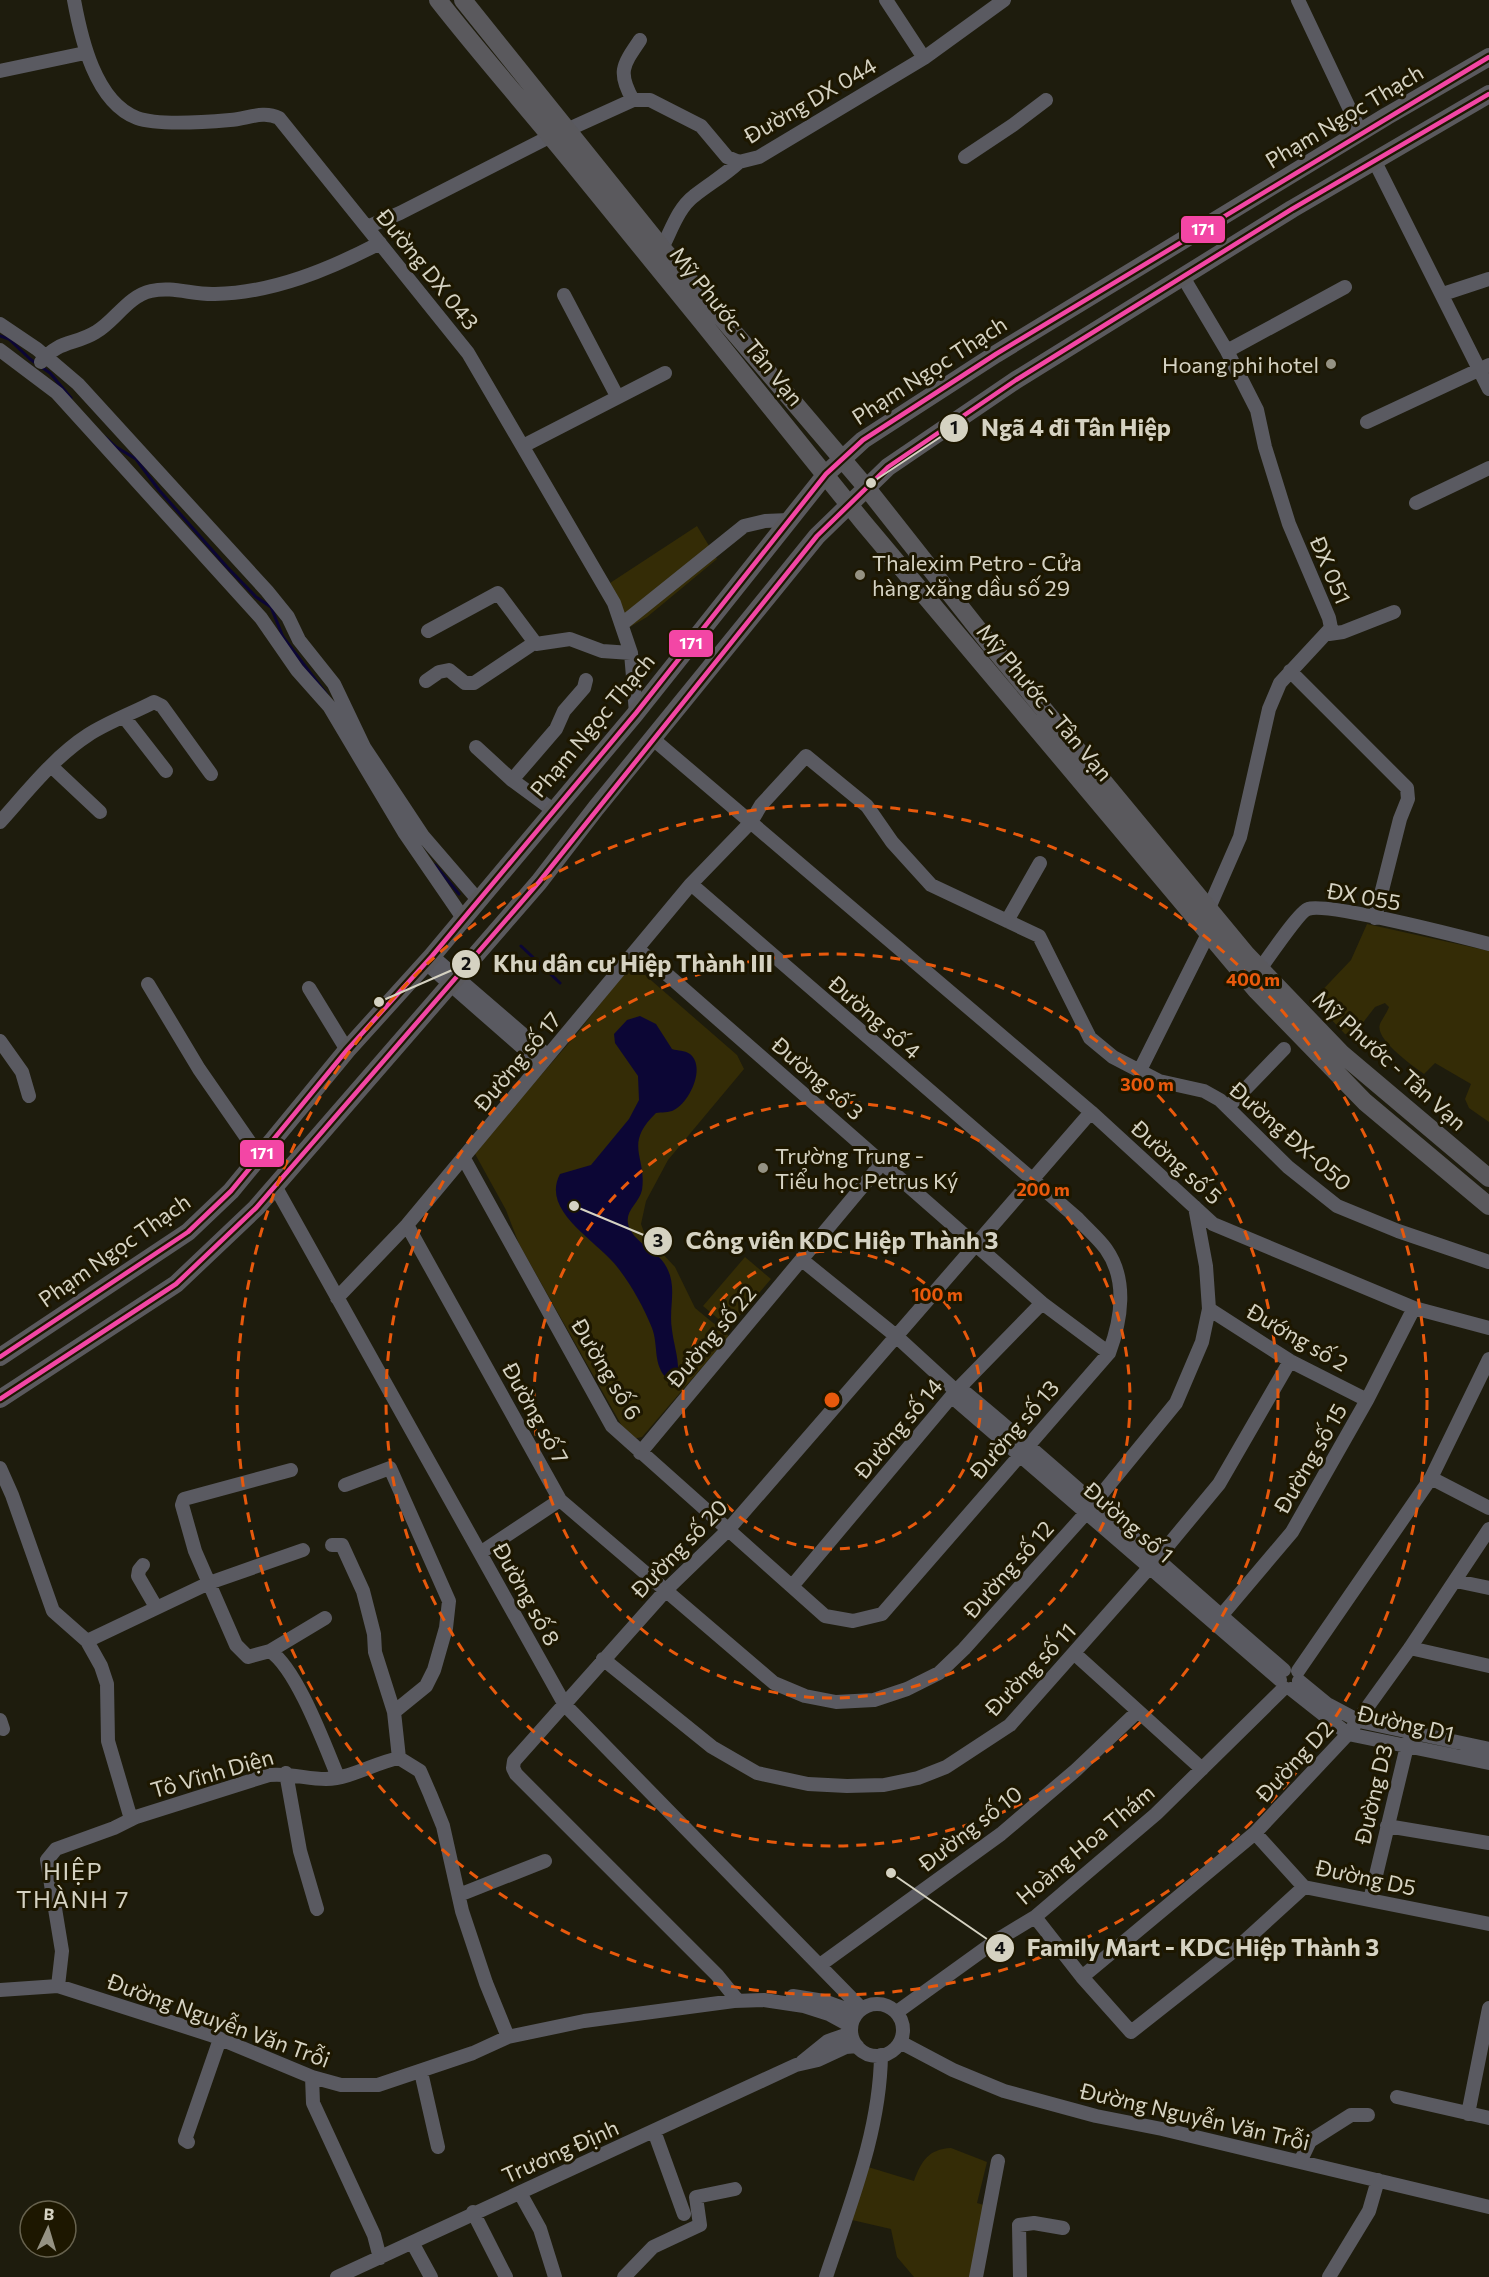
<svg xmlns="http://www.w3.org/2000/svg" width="1489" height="2277" viewBox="0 0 1489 2277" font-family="Commissioner,sans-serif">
	<rect width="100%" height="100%" fill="#1e1c0d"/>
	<path fill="#342c06" d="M697 526 717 559 647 617 630 627 610 583Z
		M1367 924 1489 951V1122L1469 1108 1465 1099 1471 1084 1435 1063 1424 1074C1413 1066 1374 1039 1380 1024 1382 1019 1387 1013 1389 1007L1385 1003 1375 1007 1355 1033 1345 1034 1313 1000 1351 960Z
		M637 968 737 1055 744 1069 668 1160 646 1201 641 1224 645 1235 675 1267 695 1308 729 1336 642 1437 633 1439 622 1426 519 1244 506 1210 474 1152 575 1036 622 976 629 970Z
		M745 1257 771 1279 729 1328 703 1306Z
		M951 2148 987 2162 977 2203 987 2206 973 2277H914L897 2257 891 2229 852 2220 868 2167 914 2181C921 2162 928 2149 951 2148Z"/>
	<path fill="#0c0635" d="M640 1016 656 1024 672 1049C678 1051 684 1050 690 1054 706 1067 690 1102 674 1110 669 1113 661 1112 656 1113 623 1145 647 1156 642 1190 639 1204 623 1211 629 1227 636 1244 655 1249 664 1263 679 1285 668 1306 672 1330 674 1346 679 1358 678 1375L673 1380H668C652 1364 659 1347 652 1328 644 1308 632 1286 618 1268 598 1241 540 1212 560 1174L591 1165 629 1119 639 1100 638 1076 615 1043 614 1034 627 1020Z"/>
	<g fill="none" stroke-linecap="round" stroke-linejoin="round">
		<path stroke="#0c0635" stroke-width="3" d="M0 336 9 339 30 359 50 373 71 398
			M105 437 116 447 136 459 159 490 227 567 256 597 271 607 283 637 327 695
			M435 865 459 894
			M521 946 560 983"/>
		<path stroke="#5a5a61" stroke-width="14" d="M74 0C81 38 95 102 137 118 159 126 207 122 230 120 247 119 263 110 279 118L468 353 614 603 631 653 636 713
			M886 0 924 58
			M1298 0 1361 133
			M0 71 85 53
			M633 100C617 72 623 65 640 40
			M569 129 633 100H650L701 126 727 157 739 162 759 157 924 58 1004 0
			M965 157 1013 125 1046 100
			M1374 160 1489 389
			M367 227 400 213 551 136
			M662 248C671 231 678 208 694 196 709 184 725 175 739 162
			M1183 277 1227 351 1257 410 1265 447 1289 524 1329 618 1331 628 1280 683 1269 709 1240 837 1209 908
			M1443 294 1489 279
			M564 295 617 396
			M0 324 37 349 78 384 267 591 288 617 299 640 334 684 364 747 423 836 479 901
			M0 350 57 393 261 618 297 670 329 706 404 832 463 918
			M1227 351 1345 287
			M41 362C58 340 75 345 96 332 115 321 128 296 151 291 173 286 193 295 215 294 273 293 330 269 380 243
			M1367 422 1489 365
			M523 446 665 373
			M1416 503 1489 468
			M622 624 744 526 765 521 789 520
			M428 631 498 593 536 644 570 639 602 651 631 653
			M1329 634 1343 632 1394 612
			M1290 671 1407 788 1408 799 1400 819 1375 918
			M426 681 439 672 449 670 465 683H474L534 643
			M124 717 166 771
			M653 739 1091 1112 1213 1224 1414 1308 1489 1328
			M476 747 512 780 553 810
			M51 766 100 812
			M512 780 556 729 564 711 584 688 586 680
			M0 822C27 792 54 757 88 735 108 722 133 713 154 702L162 706 211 774
			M1007 921 1040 863
			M638 949 1042 1303 1109 1353
			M432 956 548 1056
			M426 963 541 1064
			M1260 969C1268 958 1300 911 1308 909 1327 902 1462 937 1489 944
			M148 984 199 1069 260 1157
			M309 988 347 1050
			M0 1041 22 1072 29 1096
			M1139 1072 1208 934
			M1228 1107 1284 1049
			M463 1157 612 1426 825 1616 853 1621 882 1614 1109 1353C1121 1321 1128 1280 1106 1249 1098 1238 1086 1228 1077 1218L691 884
			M275 1186 565 1705 862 2009
			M407 1225 560 1500 774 1683 805 1696 836 1702 874 1700 907 1689 939 1673 964 1649 1086 1513 1176 1403 1202 1342 1209 1309 1206 1266 1195 1207
			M802 1260 896 1336 956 1391 967 1394C1075 1483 1177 1579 1284 1670
			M337 1298 407 1225 691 884 751 822 761 805 806 756 867 806 892 842 931 885 1039 936 1090 1038 1113 1057 1159 1081 1204 1091 1220 1100 1288 1167 1337 1206 1398 1231 1489 1262
			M1209 1309 1290 1361 1367 1400
			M956 1391 958 1402 1280 1680
			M640 1453 882 1163
			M0 1468 12 1495 53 1611 87 1641 101 1666 107 1684 108 1741 131 1819
			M291 1470 184 1499 182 1505 195 1551 236 1645 248 1657 270 1651C297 1669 325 1746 338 1777
			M1431 1478 1489 1508
			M345 1485 390 1468 449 1601 446 1628 434 1670 426 1686 394 1712 399 1758
			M332 1545H342L363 1591 374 1634 375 1652 394 1712
			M480 1553 560 1500
			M143 1565 139 1570 138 1576 156 1607
			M1456 1581 1489 1588
			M793 1585 956 1391 1042 1303
			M1221 1616 1292 1532 1367 1400 1414 1308
			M87 1641 209 1583 303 1550
			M1410 1648 1489 1666
			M270 1651 325 1618
			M1075 1654 1202 1769
			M603 1659 712 1747 757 1773 808 1784 847 1786 884 1785 918 1778 946 1767 1010 1725 1156 1560 1219 1484 1290 1361
			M1298 1671 1431 1478 1489 1359
			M1299 1681 1327 1704 1359 1721 1489 1749
			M1291 1689 1348 1734 1489 1763
			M0 1720 3 1729
			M286 1773 300 1851 317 1909
			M1387 1826 1489 1843
			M1255 1833 1304 1887 1489 1924
			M459 1895 545 1861
			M1370 1900 1408 1742
			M1035 1917 1082 1977 1131 2032 1235 1950 1304 1887
			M820 1965 1001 1834 1076 1770 1137 1712
			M1082 1977 1255 1833 1348 1734 1410 1648 1489 1529
			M58 1986 62 1951 47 1860 56 1849 114 1828 136 1817 269 1775C292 1773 306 1779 326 1779 352 1778 374 1763 399 1758L420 1771 430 1794 443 1826 462 1911 486 1983 508 2037
			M0 1990 58 1986 211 2035 312 2077 341 2085H378L473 2053 508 2037 584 2021 734 2001 764 2000 804 2006 829 2014 851 2026
			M793 1996 824 2001 857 2013
			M738 2001 717 1975 516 1774 513 1768 514 1761 667 1589 727 1531 1091 1112
			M851 2030a26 26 0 1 1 52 0a26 26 0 1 1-52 0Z
			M897 2012 997 1940 1035 1917 1156 1814 1284 1688
			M900 2042 953 2070 1004 2091 1096 2116 1162 2129 1489 2207
			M802 2062 828 2041 851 2033
			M421 2072 438 2147
			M312 2077 313 2103 374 2235 380 2258
			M1397 2097 1489 2118
			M1468 2114 1489 2008
			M654 2131 684 2214
			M188 2142 185 2140 220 2039
			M1300 2162 1310 2141 1351 2115H1368
			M520 2193 540 2229 555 2277
			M473 2212 506 2277
			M413 2244 431 2277
			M337 2277 796 2065 818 2060 846 2047 857 2046
			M624 2277 653 2247 700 2225 696 2197 735 2189
			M826 2277C850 2204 880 2132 881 2055
			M976 2277 998 2161
			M1020 2277 1019 2225 1034 2223 1063 2228
			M1329 2277 1369 2211 1378 2180"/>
		<path stroke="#5a595d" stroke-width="18" d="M438 0C481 55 527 107 571 161 669 281 766 401 863 522L1256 990 1365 1102 1489 1206
			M463 0 662 248 866 487 989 643 1246 954 1342 1054 1489 1178
			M0 1357 188 1232 231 1191 347 1050 432 956 636 713 826 474 863 440 996 354 1387 116 1489 57
			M0 1399 176 1284 256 1208 539 882 596 808 817 536 888 467 1016 380 1292 209 1489 94"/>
		<g stroke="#1d1700" stroke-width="9">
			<path id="bus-1" d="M0 1357 188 1232 231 1191 347 1050 432 956 636 713 826 474 863 440 996 354 1489 57
				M0 1399 176 1284 256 1208 539 882 817 536 888 467 1016 380 1292 209 1489 94"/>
		</g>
		<use href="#bus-1" stroke="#f346a5" stroke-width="4.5"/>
	</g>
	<g fill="none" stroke="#e8590c" stroke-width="3" stroke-dasharray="10 8">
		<circle cx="832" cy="1400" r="149"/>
		<circle cx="832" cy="1400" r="298"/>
		<circle cx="832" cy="1400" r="446"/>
		<circle cx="832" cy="1400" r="595"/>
	</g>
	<g fill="#959283" stroke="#1d1700" stroke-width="2">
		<circle cx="1331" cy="364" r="6"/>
		<circle cx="860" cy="575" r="6"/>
		<circle cx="763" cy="1168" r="6"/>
	</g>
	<g text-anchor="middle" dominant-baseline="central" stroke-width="6" stroke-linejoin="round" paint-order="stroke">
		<g font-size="22" fill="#d5d2c2" stroke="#1d1700">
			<text transform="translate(810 100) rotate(-30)">Đường DX 044</text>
			<text transform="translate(1344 116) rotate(-31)">Phạm Ngọc Thạch</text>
			<text transform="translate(428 269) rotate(51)">Đường DX 043</text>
			<text transform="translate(737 326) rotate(51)">Mỹ Phước - Tân Vạn</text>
			<text transform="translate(929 370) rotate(-33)">Phạm Ngọc Thạch</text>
			<text transform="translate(1331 570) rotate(67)">ĐX 051</text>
			<text transform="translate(1045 702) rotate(50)">Mỹ Phước - Tân Vạn</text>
			<text transform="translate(592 725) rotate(-50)">Phạm Ngọc Thạch</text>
			<text transform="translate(1364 896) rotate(10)">ĐX 055</text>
			<text transform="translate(875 1017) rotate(41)">Đường số 4</text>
			<text transform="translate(1390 1060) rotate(42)">Mỹ Phước - Tân Vạn</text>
			<text transform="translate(517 1061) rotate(-50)">Đường số 17</text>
			<text transform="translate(818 1078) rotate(41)">Đường số 3</text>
			<text transform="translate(1291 1136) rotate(41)">Đường ĐX-050</text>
			<text transform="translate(1177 1162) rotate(42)">Đường số 5</text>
			<text transform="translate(114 1250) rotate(-35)">Phạm Ngọc Thạch</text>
			<text transform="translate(711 1336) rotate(-50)">Đường số 22</text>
			<text transform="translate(1298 1337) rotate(30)">Đướng số 2</text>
			<text transform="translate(607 1369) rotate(59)">Đường số 6</text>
			<text transform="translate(536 1413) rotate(61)">Đường số 7</text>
			<text transform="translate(898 1428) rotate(-50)">Đường số 14</text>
			<text transform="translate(1014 1429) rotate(-49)">Đường số 13</text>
			<text transform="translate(1310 1458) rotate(-60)">Đường số 15</text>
			<text transform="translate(1129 1522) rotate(41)">Đường số 1</text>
			<text transform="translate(679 1548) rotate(-46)">Đường số 20</text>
			<text transform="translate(1008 1569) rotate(-48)">Đường số 12</text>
			<text transform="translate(527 1594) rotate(61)">Đường số 8</text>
			<text transform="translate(1030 1669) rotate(-46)">Đường số 11</text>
			<text transform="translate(1406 1723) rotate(13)">Đường D1</text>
			<text transform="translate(1294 1761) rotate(-47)">Đường D2</text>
			<text transform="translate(212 1773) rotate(-16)">Tô Vĩnh Diện</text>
			<text transform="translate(1373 1794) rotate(-77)">Đường D3</text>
			<text transform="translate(970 1828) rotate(-38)">Đường số 10</text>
			<text transform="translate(1085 1844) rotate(-40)">Hoàng Hoa Thám</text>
			<text transform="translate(1366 1877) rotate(12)">Đường D5</text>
			<text transform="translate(219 2020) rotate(20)">Đường Nguyễn Văn Trỗi</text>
			<text transform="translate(1195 2116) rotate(13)">Đường Nguyễn Văn Trỗi</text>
			<text transform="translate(560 2151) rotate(-24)">Trương Định</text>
		</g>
		<g font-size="22" fill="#d5d2c2" stroke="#1d1700" text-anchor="start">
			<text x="1319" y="364" text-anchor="end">Hoang phi hotel</text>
			<text x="872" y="562">Thalexim Petro - Cửa<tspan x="872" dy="25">hàng xăng dầu số 29</tspan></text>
			<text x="775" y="1155">Trường Trung -<tspan x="775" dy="25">Tiểu học Petrus Ký</tspan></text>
		</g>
		<g font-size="24" letter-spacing="1.5" fill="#d5d2c2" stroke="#1d1700">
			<text x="73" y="1870">HIỆP<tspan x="73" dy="28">THÀNH 7</tspan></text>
		</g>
	</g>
	<circle cx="832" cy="1400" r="9" fill="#e8590c" stroke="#1d1700" stroke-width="3"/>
	<g font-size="18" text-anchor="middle" font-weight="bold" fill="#e8590c" stroke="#1d1700" stroke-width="6" stroke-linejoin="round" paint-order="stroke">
		<text x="1253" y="986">400 m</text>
		<text x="1147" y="1091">300 m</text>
		<text x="1043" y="1196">200 m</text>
		<text x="937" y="1301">100 m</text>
	</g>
	<path fill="none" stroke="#d5d2c2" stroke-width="2" d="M871 483L954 428M379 1002L466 964M574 1206L658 1241M891 1873L1000 1948"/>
	<g fill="#d5d2c2" stroke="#1d1700" stroke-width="2">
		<circle cx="871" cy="483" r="6"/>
		<circle cx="379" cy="1002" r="6"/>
		<circle cx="574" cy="1206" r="6"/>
		<circle cx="891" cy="1873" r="6"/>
		<circle cx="954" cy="428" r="15"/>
		<circle cx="466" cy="964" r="15"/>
		<circle cx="658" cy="1241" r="15"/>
		<circle cx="1000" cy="1948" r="15"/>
	</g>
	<g font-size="18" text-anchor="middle" font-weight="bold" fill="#111">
		<text x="954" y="434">1</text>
		<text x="466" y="970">2</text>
		<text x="658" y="1247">3</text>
		<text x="1000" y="1954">4</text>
	</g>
	<g font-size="24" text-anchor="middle" font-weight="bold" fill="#d5d2c2" stroke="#1d1700" stroke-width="6" stroke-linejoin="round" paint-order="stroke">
		<text x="1076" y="436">Ngã 4 đi Tân Hiệp</text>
		<text x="633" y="972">Khu dân cư Hiệp Thành III</text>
		<text x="842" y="1249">Công viên KDC Hiệp Thành 3</text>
		<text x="1203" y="1956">Family Mart - KDC Hiệp Thành 3</text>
	</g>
	<g stroke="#1d1700" stroke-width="2">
		<rect x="1180" y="215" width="46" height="29" rx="6" fill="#f346a5"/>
		<rect x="668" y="629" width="46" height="29" rx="6" fill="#f346a5"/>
		<rect x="239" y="1139" width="46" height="29" rx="6" fill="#f346a5"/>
	</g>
	<g font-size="16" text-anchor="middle" font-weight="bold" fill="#fff">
		<text x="1203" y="235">171</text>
		<text x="691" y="649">171</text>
		<text x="262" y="1159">171</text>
	</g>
	<g transform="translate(48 2229) rotate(4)"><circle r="28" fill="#1d1700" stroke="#67624e" stroke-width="1.5"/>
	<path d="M0-4.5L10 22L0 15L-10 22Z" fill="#959283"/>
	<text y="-9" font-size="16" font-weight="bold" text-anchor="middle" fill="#d5d2c2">B</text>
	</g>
</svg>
